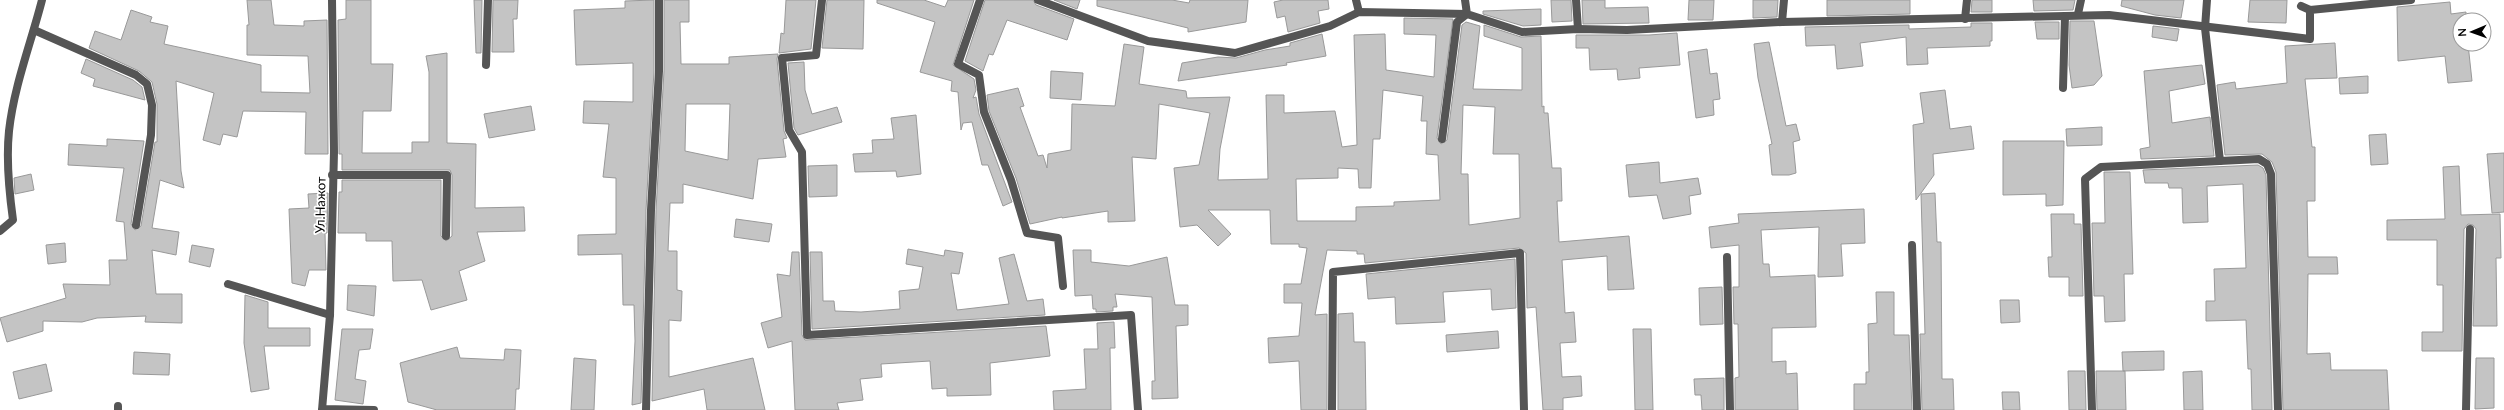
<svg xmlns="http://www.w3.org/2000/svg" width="2504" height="410" viewBox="0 0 2504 410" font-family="Lato,sans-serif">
	<rect width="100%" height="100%" fill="#fff"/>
	<path fill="#c4c4c4" stroke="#999" fill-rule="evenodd" d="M247 0H271L274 25 304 26V21L327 20 328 154H305L306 112 243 111 237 137 223 134 220 145 203 140 214 93 176 81 181 171 184 188 160 180 152 228 179 232 176 255 152 250 156 294H182V323L145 322 146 316 97 318 82 322 43 321V331L7 342 0 318 66 298 63 284 110 285 109 260H127L124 222 116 221 124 168 68 165 69 144 107 146V139L144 141 131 224 135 230 141 226 155 142H157V104L152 82 139 71 89 48 95 31 121 40 131 10 152 17 150 22 168 26 164 44 261 65V92L310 93 308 56 247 55V25H249Z
		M346 0H371V64H393L391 111H363L362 153H412V142H429V72L426 56 447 53V143L476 144 475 208 524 207 525 231 477 232 485 261 459 271 467 300 431 310 422 280 393 281 392 241H366V233H338L339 192H342V180H441V236L446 241 452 236V175L450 170H342V154H339L338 20 346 19Z
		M474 0H482L481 53H476Z
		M493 0H518L517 19H513L514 52H492Z
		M654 0V71L646 210 641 403 632 405 635 341 634 305H623L622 254 578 255V235L616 234V178L603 177 609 124 583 123 584 101 633 102V63L576 65 574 10 625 8V1Z
		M664 0H689V22H680L681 64H729V57L778 54 777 59 784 131 787 138 783 139 786 157 758 159 753 199 683 184V203H670L668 251H677V290L682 291 681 321 669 320V377L753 358 765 410H707L704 389 652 401 656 210 664 71ZM686 104H730L728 160 685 151Z
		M786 0H816L811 49 779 53 781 33 784 34Z
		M827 0H864L863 49 822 48Z
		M877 0H924L945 7 948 0H974L953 65 974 79 976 90 973 98 976 97 979 114 1012 202 1003 206 988 165H982L972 122 963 123 961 130 958 92 951 91 952 81 920 72 935 22 877 3Z
		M985 0H1033L1036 5 1074 19 1067 40 1007 20 993 55 989 54 983 71 965 61Z
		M1054 0H1080L1077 9Z
		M1097 0H1172L1189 3 1190 0H1248L1246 22 1188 32V28L1097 6Z
		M1283 0H1328L1329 9 1318 11 1320 23 1288 32 1285 16 1277 18 1274 2Z
		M1551 0H1571L1572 21 1552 22Z
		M1582 0H1605V8L1648 7 1649 23 1583 24Z
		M1689 0H1714L1713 20H1688Z
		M1753 0H1778L1777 17 1753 18Z
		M1827 0H1910V14L1827 16Z
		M1972 0H1992V12H1971Z
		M2033 0H2075L2073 10 2034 11Z
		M2122 0H2184L2181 18 2155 15 2121 6Z
		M2250 0H2287L2286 23 2248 22Z
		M2450 2 2451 14 2466 12V20H2460V44H2468L2472 81 2448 83 2445 56 2398 61 2397 7Z
		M1541 9V25L1523 26 1483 14V11Z
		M1404 18 1453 19 1437 138 1441 144 1447 140 1462 25 1466 22 1480 26 1473 89 1522 90V48L1484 36V25L1521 37 1541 36 1542 107 1544 106V113H1548L1552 168H1561L1562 201H1557L1559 242 1629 236 1634 289 1608 290 1607 256 1562 260 1565 313 1574 312 1576 342 1560 343 1562 377 1581 376 1582 396 1563 398V410H1543L1536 307 1527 308 1526 253 1519 248 1365 263 1364 254H1357V251L1327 250 1315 315 1327 314V410H1301L1299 361 1269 363 1268 338 1299 336 1302 303H1284V284H1301L1307 248 1299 247V244H1271L1270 210H1208L1231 234 1218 246 1197 225 1180 227 1174 168 1199 165 1210 113 1159 104 1156 159 1132 157 1135 221 1108 222V211L1062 218V217L1030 224 1016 178 989 111 987 95 1018 88 1024 106 1020 107 1038 156 1043 155 1047 168 1048 154 1071 150 1072 104 1115 106 1124 44 1144 47 1139 84 1186 91 1187 98 1230 97 1220 149 1218 180 1268 179 1266 95H1284V113L1335 111 1342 147 1357 145 1354 35 1385 34 1386 70 1434 77 1436 35 1404 34ZM1383 90 1423 96 1421 121H1427L1426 154 1438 155 1440 200 1394 202V206L1356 207V221H1297L1296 179 1338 178V168L1358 169 1359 188H1371L1373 139H1380ZM1463 105 1495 107 1493 154H1519L1520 218 1469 225 1468 174H1461Z
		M2070 21H2094L2102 76 2094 85 2072 88 2069 65Z
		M2035 22H2059V39H2037Z
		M1971 23H1992V41H1990V46L1927 48 1928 64 1907 65 1906 37 1860 43 1863 66 1837 69 1835 45 1806 46 1805 27 1909 25V29L1971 27Z
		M2153 26 2179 29 2177 41 2152 37Z
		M1677 33 1680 65 1639 68 1640 78 1618 80 1617 69 1590 70 1589 48H1576V35H1649Z
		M1322 34 1326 56 1286 63 1287 65 1178 81 1182 63 1218 57 1236 58 1265 50 1290 46V43Z
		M1769 42 1786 126 1796 124 1800 140 1793 142 1796 173 1789 175H1772L1769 145 1772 144 1758 78 1754 44Z
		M2335 43 2337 78 2305 79 2312 147H2315V201H2307L2308 257H2337L2338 274H2308L2307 354 2330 353 2331 370H2387L2389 410H2283L2276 172 2272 162 2262 154 2225 155 2217 85 2235 82 2236 89 2287 83 2285 46Z
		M1707 49 1710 74 1717 73 1720 99 1713 100 1714 115 1696 118 1688 52Z
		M86 59 133 80 142 87 145 100 93 86 95 79 81 73Z
		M804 62 805 90 812 114 837 107 842 122 798 135 794 128 788 63Z
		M2202 65 2205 84 2169 91 2172 123 2210 117 2214 156 2141 159 2140 149 2150 147 2144 71Z
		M1051 71 1083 73 1081 100 1050 98Z
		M2368 76V93L2340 94 2339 78Z
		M1945 90 1950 129 1971 126 1974 149 1933 154 1934 175 1916 200 1913 125 1924 123 1920 93Z
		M531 106 535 130 489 138 484 114Z
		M916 115 921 174 897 177 896 171 855 172 853 154 873 153 872 140 894 139 891 118Z
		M2102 127V145L2067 146 2066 129Z
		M2386 134 2388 164 2371 165 2369 135Z
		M2003 141H2064L2063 205 2046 206V194L2003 195Z
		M2504 153V212L2492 213 2487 154Z
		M1659 162 1660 183 1698 178 1701 194 1689 196 1691 214 1663 219 1657 195 1629 197 1626 165Z
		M837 165V196L809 197 808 166Z
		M2258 165 2263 168 2266 175 2272 410H2252L2251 369H2248L2246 320 2206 321V301H2215L2214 269 2246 268 2243 184 2207 186 2208 222 2183 223 2182 188H2169L2168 183H2145L2143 170Z
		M2459 166 2461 215 2500 214 2501 258H2496L2497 326H2473L2476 229 2473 225 2468 224 2464 229 2462 351H2422V332H2443V285H2437V240H2387V220L2445 219 2443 167Z
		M2104 172H2130L2133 274H2124L2125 321 2105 322 2104 296H2094L2092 223H2105Z
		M31 174 34 190 15 194 14 178Z
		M328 193 327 233H325L326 270H309L305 286 292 283 289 209 309 208 308 194Z
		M1935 193 1937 242H1941L1942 379H1953L1954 410H1922L1920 334H1925L1921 194Z
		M1864 209 1865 243 1841 244 1843 276 1818 277 1819 227 1761 230 1763 264H1769L1770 277 1815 275 1816 327 1772 328V362L1786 361V374L1797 373 1798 410H1735V378L1739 377 1738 324H1734L1733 287H1739V245L1711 248 1709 227 1739 223 1738 214Z
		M2051 214H2074V224H2081L2083 296H2069V277H2049L2048 257H2052Z
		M736 219 772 224 769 242 734 237Z
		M65 243 66 262 48 264 46 245Z
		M192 245 214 249 210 267 189 262Z
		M908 249 944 256 945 250 963 253 959 274 951 273 957 310 1009 304 999 258 1014 254 1027 301 1043 299 1045 315 812 329 810 252H822L823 301H834L835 311 861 312 900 309 899 291 919 289 923 267 906 264Z
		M1073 250H1091V262L1129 266 1167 257 1175 305H1188V325L1176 326 1178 398 1152 399V381H1155L1152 297 1115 294 1117 307H1113V311L1096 312V309H1093L1092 295 1075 296Z
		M792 252H799L802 335 805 340 1046 326 1050 356 990 363 991 395 947 396V388L932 389 930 361 881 364 882 377 860 379 863 400 837 403 839 410H795L792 341 768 348 761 323 782 317 777 274 790 276Z
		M1515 259 1516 308 1492 310 1491 289 1443 292 1445 322 1396 324 1395 297 1368 299 1366 274Z
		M348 285 376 286 374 316 347 310Z
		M1722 287 1723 324 1700 325 1699 288Z
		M1876 292H1894V335H1909L1912 410H1854V384H1866V372H1869L1868 324 1877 323Z
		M245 295 268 302V328H310V346H264L269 389 251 392 244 343Z
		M2000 300H2019L2020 322 2001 323Z
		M1353 313 1354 342H1365L1366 410H1338V314Z
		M1114 322 1115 348H1110L1111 410H1054L1053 391 1086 389 1084 349H1098L1097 323Z
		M342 329H373L370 349 359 350 357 364 355 379 366 381 363 404 335 400Z
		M1633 329H1651L1653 410H1635Z
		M1498 331 1499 348 1447 352 1446 335Z
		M457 347 460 358 504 360 505 349 521 350 519 389H516L515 410H437L408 402 400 363Z
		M2164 351V370L2123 371 2122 352Z
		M134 352 170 354 169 375 133 374Z
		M574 358 596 360 594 410H571Z
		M2476 358H2494V408L2475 409Z
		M46 364 52 391 19 399 13 372Z
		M2068 371H2085L2086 410H2069Z
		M2096 371H2125L2126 410H2097Z
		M2202 371 2203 410H2184L2183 372Z
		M1724 378V410H1702L1701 395H1695L1694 379Z
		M2002 392H2019L2020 410H2003Z"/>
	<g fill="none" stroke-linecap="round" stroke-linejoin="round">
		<path stroke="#555" stroke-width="8" d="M980 0 958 64 979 75 984 112 1011 180 1027 233 1058 238 1063 286
			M1356 0 1359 12
			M1576 0 1578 29
			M2207 0 2205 28 2220 161
			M2301 6 2310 10
			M2078 14 2081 0
			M1965 19 1967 0
			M1782 22 1784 0
			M34 30 136 75 147 84 152 105 151 135 136 225
			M486 65 488 0
			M2063 88 2065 16
			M1442 139 1457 22 1467 14
			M332 175H447L446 236
			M228 284 330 315
			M118 406V410"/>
		<path stroke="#555" stroke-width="8" d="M822 0 816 55 782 58 789 130 802 152 807 335 1131 315 1138 410
			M1038 0 1148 41 1235 53 1330 26 1359 12 1467 14 1522 32 1578 29 1627 30 1782 22 2109 15 2310 39V10L2411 0
			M1465 0 1467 14
			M0 231 13 220C9 191 6 160 9 131 14 86 31 43 42 0
			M1912 245 1917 410
			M1727 257 1730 410
			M322 409 374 410
			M322 410 330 315 334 152 332 0
			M646 410 651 210 659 71V0
			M1332 410 1333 272 1520 253 1524 410
			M2092 410 2085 179 2101 167 2259 159 2267 164 2271 174 2278 410
			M2466 410 2470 229"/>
	</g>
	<g text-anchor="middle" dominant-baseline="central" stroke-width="3.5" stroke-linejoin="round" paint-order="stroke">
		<g font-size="13" fill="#000" stroke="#fff">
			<text transform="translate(320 205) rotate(-89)">Ул.Нажот</text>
		</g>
	</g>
	<g transform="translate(2472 32) rotate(268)"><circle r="19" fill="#ffffff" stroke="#999999"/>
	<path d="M0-3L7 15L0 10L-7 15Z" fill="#000000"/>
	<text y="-6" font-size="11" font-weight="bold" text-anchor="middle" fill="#000000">N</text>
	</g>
</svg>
